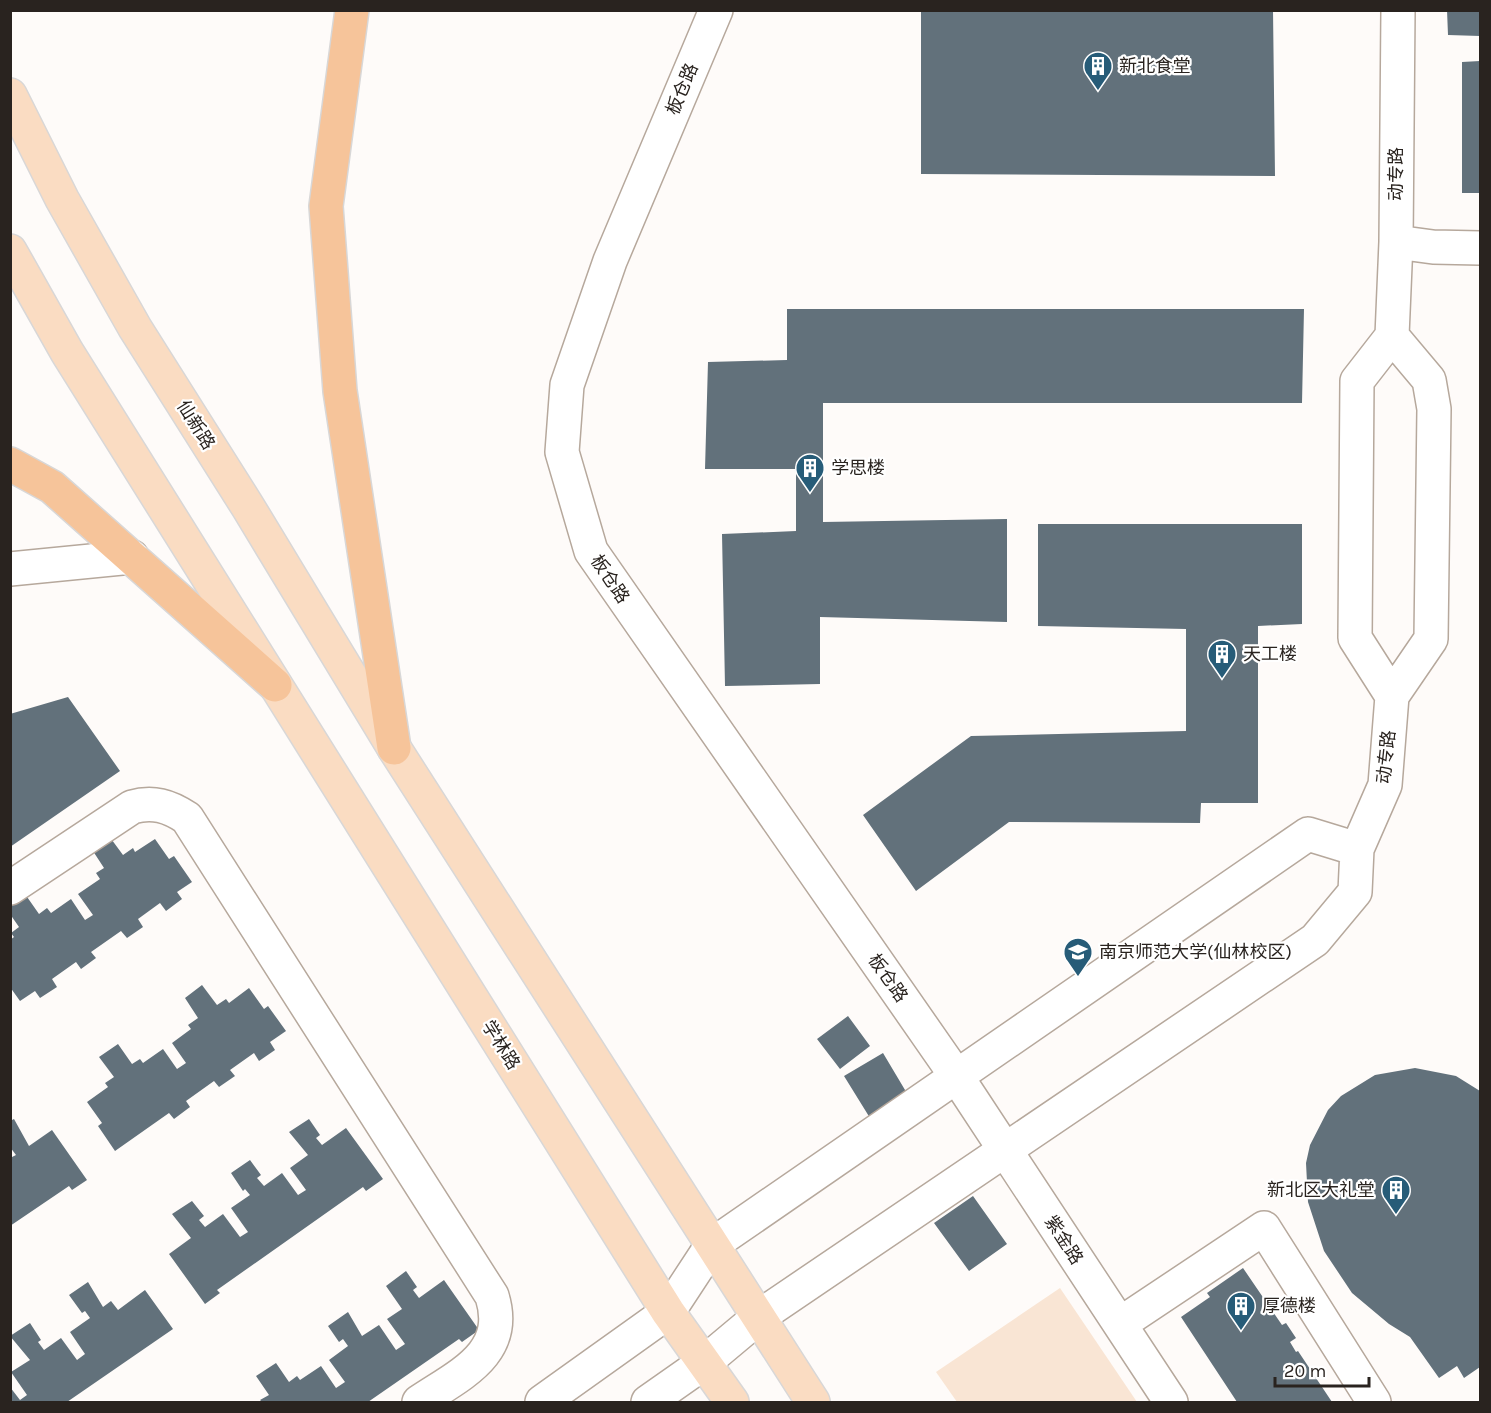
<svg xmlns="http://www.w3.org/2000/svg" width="1491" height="1413" viewBox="0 0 1491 1413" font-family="Karla,'Noto Sans SC',sans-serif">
	<rect width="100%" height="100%" fill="#fefbf9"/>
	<path fill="#f9e5d4" d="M1060 1288 1137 1402H957L936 1372Z"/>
	<path fill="#62717b" d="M921 10H1273L1275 176 921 174Z
		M1447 10H1480V36L1448 35Z
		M1480 61V193H1462V62Z
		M787 309H1304L1302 403H823V522L1007 519V622L820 617V684L725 686 722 534 796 531V469H705L708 362 787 360Z
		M1038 524H1302V624L1258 626V803H1201L1200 823 1009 822 916 891 863 815 971 736 1186 731V629L1038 626Z
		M68 697 120 771 10 847V714Z
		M109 836 123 855 133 848 135 852 155 839 169 859 174 856 192 882 177 892 182 899 166 911 160 903 138 919 143 927 127 938 121 931 91 952 96 958 81 969 76 962 52 979 57 987 40 998 35 991 20 1001 10 987V940L14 937 11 933 19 927 10 914V904L25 894 39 914 47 908 51 913 71 899 85 920 93 915 78 894 100 879 96 873 104 868 91 848Z
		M202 985 217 1005 226 999 229 1003 249 988 264 1009 268 1006 286 1031 270 1042 275 1050 259 1061 254 1053 230 1070 235 1076 219 1087 214 1081 186 1101 190 1107 174 1119 169 1113 115 1151 98 1126 102 1123 87 1102 108 1087 105 1083 114 1077 99 1057 118 1044 132 1064 140 1059 143 1063 163 1049 177 1069 186 1063 172 1043 191 1029 188 1025 198 1018 185 998Z
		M848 1016 870 1046 840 1069 817 1039Z
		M883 1053 908 1095 870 1118 844 1076Z
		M1415 1068 1456 1076 1480 1091V1367L1464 1378 1457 1366 1439 1378 1410 1337 1389 1324 1352 1293 1324 1251 1308 1202 1306 1163 1310 1145 1328 1110 1341 1096 1375 1075Z
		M14 1119 29 1146 52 1130 87 1180 72 1190 69 1186 10 1226V1158L16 1155 10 1147V1121Z
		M309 1119 320 1135 316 1138 322 1145 346 1128 383 1179 366 1191 363 1187 217 1290 220 1293 205 1304 169 1254 191 1238 172 1214 192 1201 204 1216 199 1220 205 1227 223 1214 240 1237 248 1232 231 1208 250 1195 245 1189 243 1191 231 1173 250 1160 261 1175 257 1178 264 1186 282 1173 298 1195 306 1190 290 1168 308 1155 289 1132Z
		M973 1196 1007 1244 969 1271 934 1223Z
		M1243 1268 1282 1325 1286 1323 1296 1338 1290 1342 1296 1352 1298 1351 1332 1402H1237L1181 1317 1210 1297 1207 1293Z
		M406 1271 417 1287 413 1290 419 1298 444 1280 479 1330 462 1342 459 1339 368 1402H262L260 1400 269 1395 256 1376 276 1363 289 1382 297 1376 300 1380 321 1366 336 1388 345 1382 329 1360 348 1346 343 1339 339 1342 328 1326 348 1312 362 1336 379 1325 396 1350 405 1344 387 1319 402 1309 386 1286Z
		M88 1282 103 1307 111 1301 118 1310 145 1290 173 1329 67 1402H10V1387L20 1400 27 1395 11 1372 30 1360 10 1336 30 1323 41 1340 38 1342 44 1350 61 1338 77 1360 85 1354 70 1332 90 1318 85 1311 82 1313 69 1295Z"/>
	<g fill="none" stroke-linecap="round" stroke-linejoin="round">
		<g stroke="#b6a89c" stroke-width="36">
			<path id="minor" d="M716 10 610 261 567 385 562 452 591 551 957 1077 1171 1402
				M1396 242 1433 247 1480 248
				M1392 336 1429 380 1434 409 1431 639 1392 696
				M1392 336 1357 381 1355 638 1392 696
				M1392 336 1396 242 1398 10
				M10 569 132 557
				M10 888 132 807C153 801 169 806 187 818L492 1296C510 1354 459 1375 419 1402
				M1120 1324 1264 1228 1374 1402
				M542 1402 668 1312 712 1245 1308 834 1357 849
				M648 1402 705 1362 760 1316 1315 940 1355 892 1357 849 1385 785 1392 696"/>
		</g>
		<g stroke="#d8d7d7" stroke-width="36">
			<path id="major" d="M10 95 62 199 135 328 248 507 394 748 813 1402
				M10 251 67 352 668 1312 732 1402"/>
		</g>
		<g stroke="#d8d7d7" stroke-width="36">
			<path id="highway" d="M352 10 326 206 340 391 394 748
				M10 464 52 487 275 685"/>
		</g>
		<use href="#minor" stroke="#fff" stroke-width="33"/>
		<use href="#major" stroke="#fadcc2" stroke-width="33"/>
		<use href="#highway" stroke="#f6c49a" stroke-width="33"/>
	</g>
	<defs>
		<g id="building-pin" transform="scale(1.5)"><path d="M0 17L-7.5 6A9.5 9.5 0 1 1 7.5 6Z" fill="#275c78" stroke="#fff"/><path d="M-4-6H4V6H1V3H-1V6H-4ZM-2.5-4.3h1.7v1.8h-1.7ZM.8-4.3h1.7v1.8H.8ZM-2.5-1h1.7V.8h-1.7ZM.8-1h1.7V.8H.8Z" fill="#fff"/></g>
		<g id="university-pin" transform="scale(1.5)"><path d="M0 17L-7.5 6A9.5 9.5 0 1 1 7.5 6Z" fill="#275c78" stroke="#fff"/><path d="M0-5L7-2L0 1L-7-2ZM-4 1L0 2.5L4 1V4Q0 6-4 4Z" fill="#fff"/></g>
	</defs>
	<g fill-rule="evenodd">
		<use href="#building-pin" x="1098" y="66"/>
		<use href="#building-pin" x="810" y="468"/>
		<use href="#building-pin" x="1222" y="654"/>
		<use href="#university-pin" x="1078" y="952"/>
		<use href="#building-pin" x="1396" y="1190"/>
		<use href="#building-pin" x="1241" y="1306"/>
	</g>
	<g text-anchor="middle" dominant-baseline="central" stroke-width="4.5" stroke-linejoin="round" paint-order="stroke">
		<g font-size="18" fill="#29231f" stroke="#fff" text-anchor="start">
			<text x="1119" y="66">新北食堂</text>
			<text x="831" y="468">学思楼</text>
			<text x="1243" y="654">天工楼</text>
			<text x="1099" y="952">南京师范大学(仙林校区)</text>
			<text x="1375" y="1190" text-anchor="end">新北区大礼堂</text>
			<text x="1262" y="1306">厚德楼</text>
		</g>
		<g font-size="18" fill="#29231f" stroke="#fff">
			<text transform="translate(682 89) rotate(-67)">板仓路</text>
			<text transform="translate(1396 174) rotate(-90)">动专路</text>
			<text transform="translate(196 425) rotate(58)">仙新路</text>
			<text transform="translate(610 579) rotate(56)">板仓路</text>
			<text transform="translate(1386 757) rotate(-84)">动专路</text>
			<text transform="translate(888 978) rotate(55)">板仓路</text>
			<text transform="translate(501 1045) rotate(58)">学林路</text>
			<text transform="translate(1064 1240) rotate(57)">紫金路</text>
		</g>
	</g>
	<rect width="1491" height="1413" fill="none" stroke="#29231f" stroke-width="24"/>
	<path d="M1275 1377v9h94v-9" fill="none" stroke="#29231f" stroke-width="3"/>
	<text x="1284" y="1377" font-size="18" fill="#29231f" stroke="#ffffff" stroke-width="4.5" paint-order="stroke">20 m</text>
</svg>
